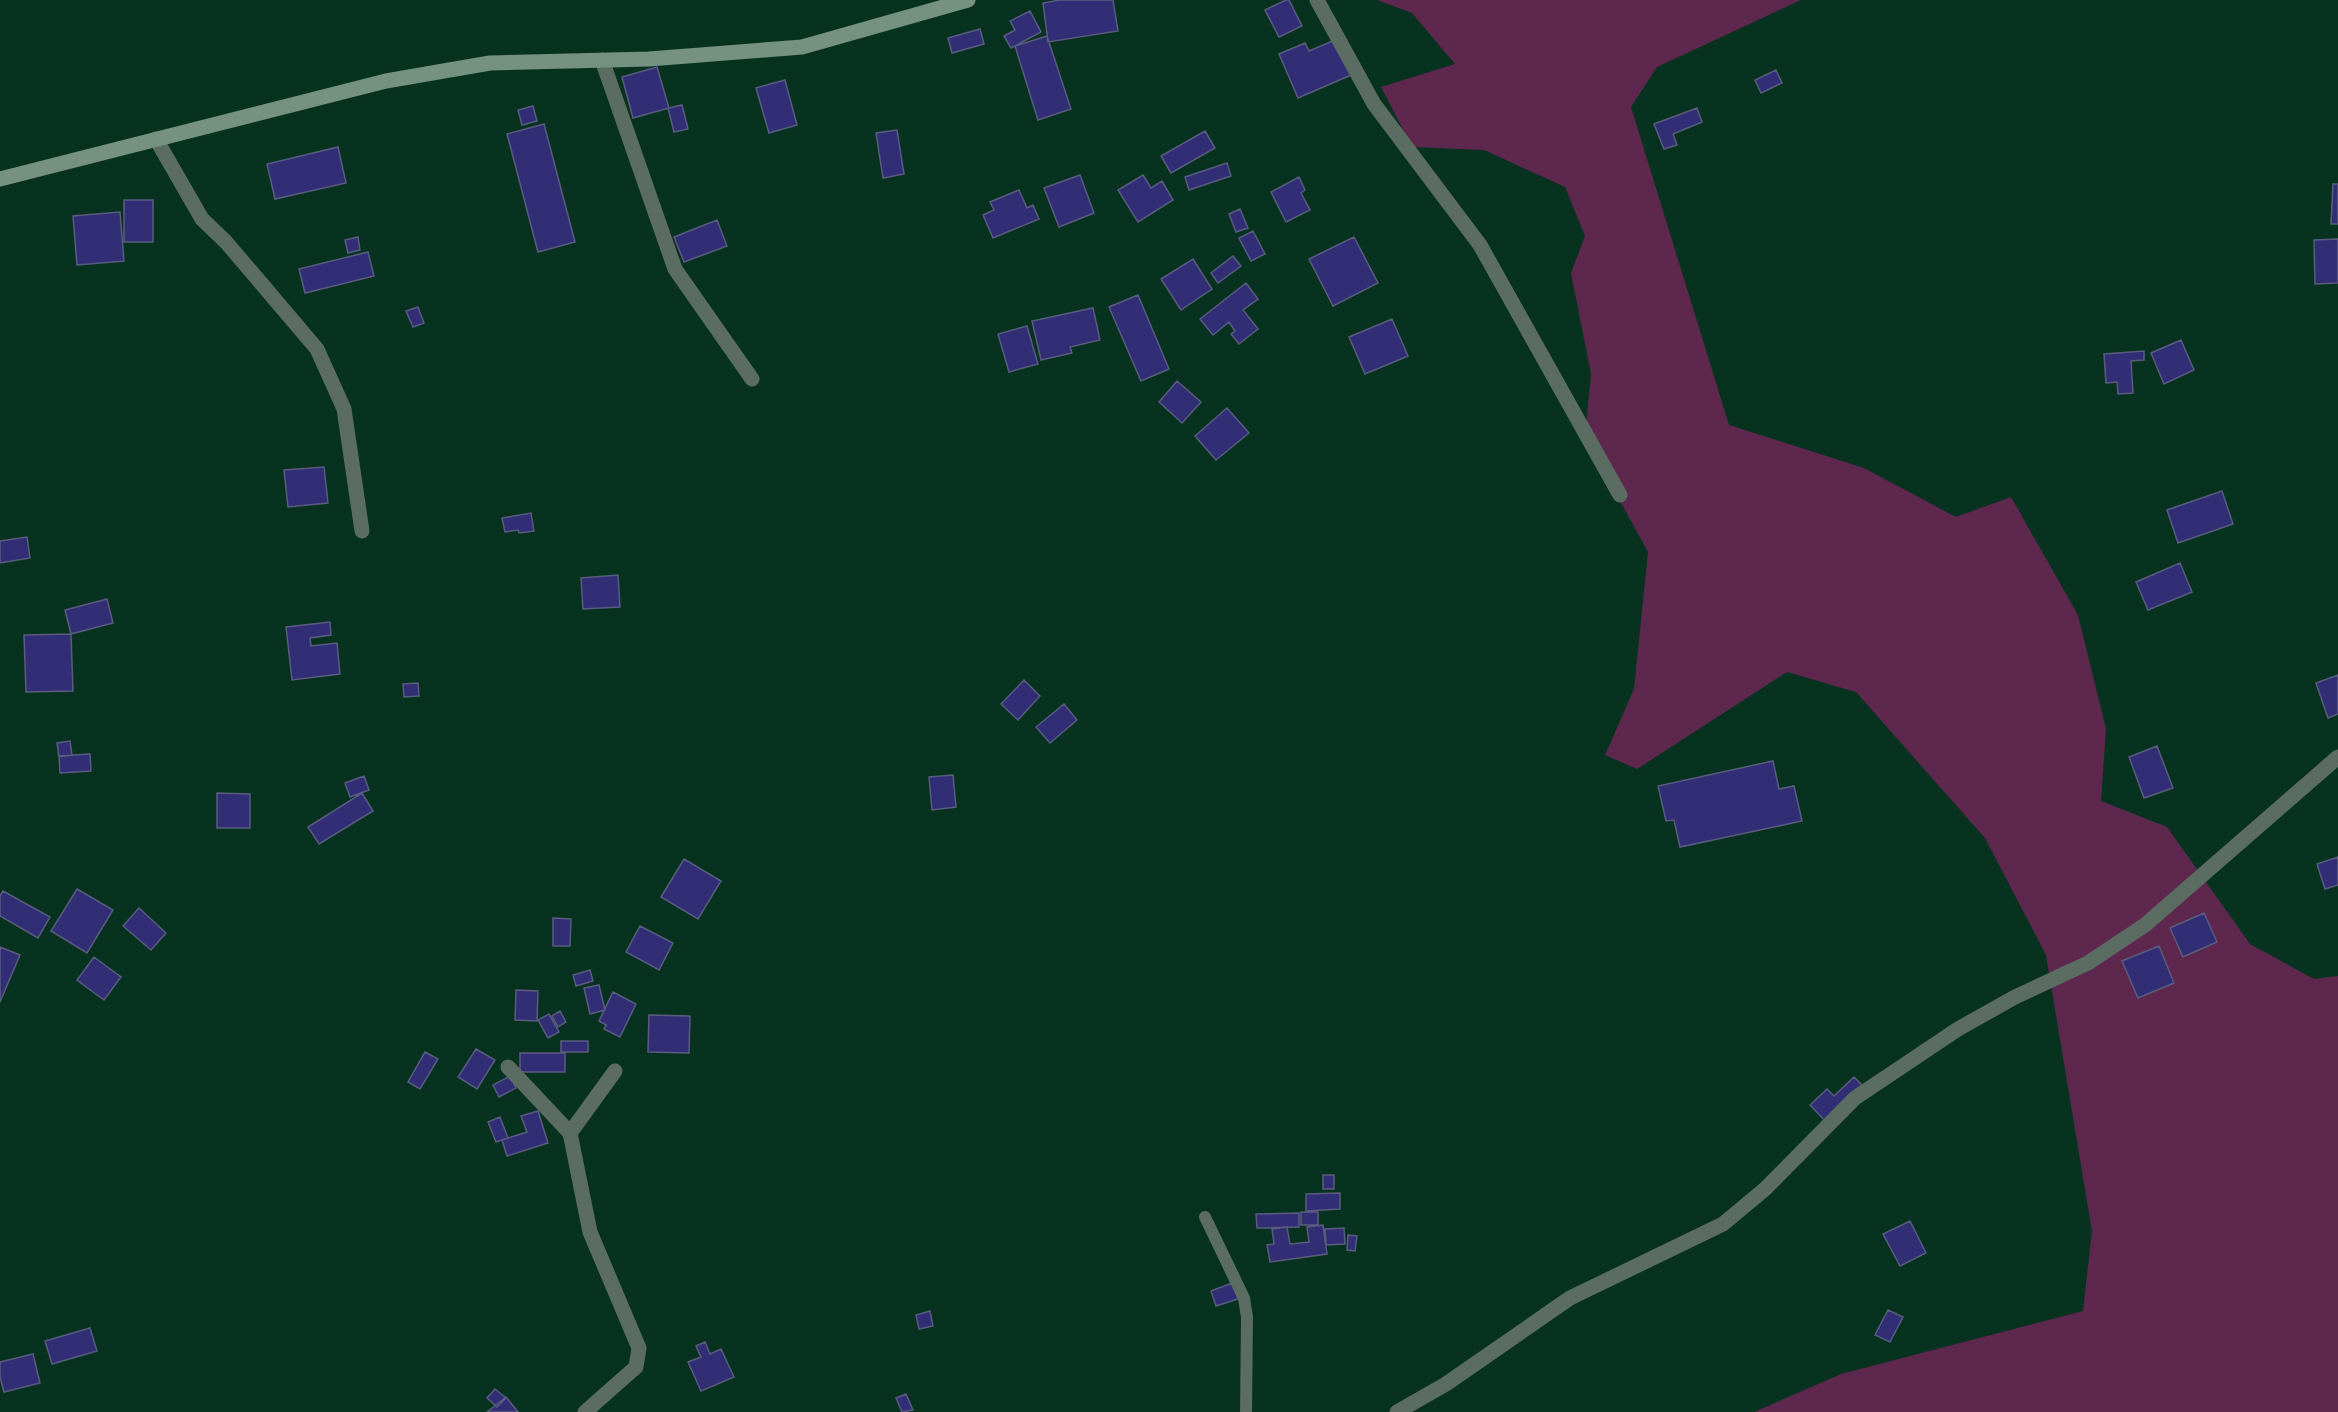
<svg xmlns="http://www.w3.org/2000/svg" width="2338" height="1412" viewBox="0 0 2338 1412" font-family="'Libre Baskerville',serif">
	<rect width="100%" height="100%" fill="#083220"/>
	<path fill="#5e284e" d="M1377 0H1801L1657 67 1631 107 1729 425 1864 468 1956 517 2011 497 2078 615 2106 729 2101 801 2167 827 2250 944 2314 979 2338 976V1412H1754L1841 1374 2083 1311 2092 1231 2046 955 1985 838 1856 692 1787 672 1637 769 1605 755 1634 689 1648 552 1585 437 1591 374 1571 273 1585 236 1565 187 1484 150 1412 147 1381 87 1455 64 1412 13Z"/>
	<path fill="#312e75" stroke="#595c7f" stroke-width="1.5" d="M1060 0H1113L1118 31 1048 42 1043 3Z
		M1286 0H1289L1302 26 1279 37 1265 10Z
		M1030 11 1041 32 1011 48 1004 36 1015 30 1010 21Z
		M980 29 984 44 952 53 948 38Z
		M1047 36 1071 109 1038 120 1015 46Z
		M1335 40 1351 75 1298 98 1279 54 1305 43 1309 51Z
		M657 67 669 108 633 118 622 77Z
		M1776 70 1782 83 1761 93 1755 80Z
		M785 80 797 125 769 133 756 88Z
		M682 105 688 129 674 132 668 108Z
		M533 106 537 121 522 125 518 110Z
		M1697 108 1702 122 1673 134 1677 145 1664 149 1654 124Z
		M544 124 575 242 538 252 507 134Z
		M897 130 904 174 883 178 876 133Z
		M1205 131 1215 148 1171 173 1161 156Z
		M338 147 346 183 275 199 267 164Z
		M1227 163 1231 176 1189 190 1185 177Z
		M1080 175 1094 213 1059 227 1044 188Z
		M1143 175 1151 188 1162 181 1173 200 1138 222 1118 190Z
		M1299 177 1305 190 1301 193 1310 210 1286 222 1271 192Z
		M2333 184H2338V224H2331Z
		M1019 190 1027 208 1033 205 1039 219 993 238 983 215 994 210 990 202Z
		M124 200H153V242H124Z
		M1240 209 1248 228 1236 232 1229 214Z
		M120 212 124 261 77 265 73 216Z
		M717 220 727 246 684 262 674 237Z
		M1253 231 1265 254 1251 261 1239 238Z
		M358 237 360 250 348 253 345 240Z
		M1354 237 1378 283 1333 306 1309 259Z
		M2338 239V283L2315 284 2314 240Z
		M368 252 374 276 305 293 299 269Z
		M1233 256 1241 266 1218 283 1211 273Z
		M1193 259 1212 289 1181 310 1161 279Z
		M1246 283 1258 299 1243 310 1258 329 1239 344 1231 334 1235 331 1229 322 1213 335 1200 319Z
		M1138 295 1169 369 1141 381 1109 307Z
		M418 307 424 323 413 327 406 311Z
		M1093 308 1100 340 1070 347 1072 353 1041 360 1032 321Z
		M1392 319 1408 356 1365 374 1349 337Z
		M1027 326 1038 364 1009 372 998 334Z
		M2181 340 2194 370 2164 384 2151 353Z
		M2144 351V360L2131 361 2133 393 2118 394 2117 382 2106 383 2104 354Z
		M1177 381 1201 402 1182 423 1159 402Z
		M1227 408 1249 433 1216 460 1195 436Z
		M324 467 328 503 288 507 284 470Z
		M2222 491 2233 524 2178 543 2167 510Z
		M531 513 534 531 519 533 518 530 505 532 502 518Z
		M27 537 30 558 0 563V541Z
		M2180 563 2192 592 2148 610 2136 582Z
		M618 575 620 607 583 609 581 578Z
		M107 599 113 623 71 634 65 610Z
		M330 622 331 635 310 638 311 646 337 643 340 674 292 680 286 627Z
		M71 634 73 691 26 692 24 635Z
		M2338 675V714L2328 718 2316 683Z
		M1024 680 1040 696 1018 720 1001 704Z
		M418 683 419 696 404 697 403 684Z
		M1064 704 1077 720 1050 743 1036 727Z
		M70 741 72 755 59 757 57 743Z
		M2157 746 2173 788 2144 798 2129 757Z
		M90 754 91 771 60 773 59 756Z
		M1773 761 1779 789 1794 786 1802 821 1680 847 1674 820 1666 821 1658 786Z
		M953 775 956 807 932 810 929 777Z
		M364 776 369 790 350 797 345 783Z
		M217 793 250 794V828H217Z
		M362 793 373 811 319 844 308 827Z
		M2338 857V885L2325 889 2317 864Z
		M684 859 721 881 698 919 661 897Z
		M77 889 113 910 87 953 51 931Z
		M3 891 50 917 38 938 0 916V896Z
		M139 908 166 933 151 950 123 926Z
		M2204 913 2217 942 2183 957 2170 928Z
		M553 918 571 919 570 946H553Z
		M640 926 673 943 659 970 626 952Z
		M2159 946 2174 983 2138 998 2122 961Z
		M0 947 20 955 0 1002Z
		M94 957 121 977 104 1000 77 980Z
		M590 970 593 981 576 986 573 975Z
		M599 985 605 1010 590 1014 584 988Z
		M516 990 538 991 537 1021 515 1020Z
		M613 992 636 1004 620 1037 604 1029 606 1025 599 1021Z
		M560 1011 566 1022 558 1027 552 1016Z
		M549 1014 559 1032 548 1038 538 1020Z
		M649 1015 690 1016 689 1053 648 1052Z
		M561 1041H588V1052H561Z
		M476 1049 495 1060 477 1089 458 1077Z
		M425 1052 438 1059 420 1089 408 1082Z
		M520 1053H565V1072H520Z
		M510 1076 516 1088 499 1097 493 1085Z
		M1854 1077 1867 1090 1829 1125 1810 1105 1827 1089 1834 1096Z
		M538 1111 548 1143 507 1156 502 1140 527 1132 521 1116Z
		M500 1117 508 1138 496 1142 488 1122Z
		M1323 1175H1334V1189H1323Z
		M1340 1193V1209L1306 1211V1194Z
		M1301 1212H1318V1225H1301Z
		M1299 1213V1227L1257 1228 1256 1214Z
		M1910 1221 1926 1253 1900 1266 1883 1234Z
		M1323 1225 1327 1254 1270 1262 1267 1245 1274 1244 1272 1229 1287 1227 1290 1244 1309 1242 1307 1227Z
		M1344 1228 1345 1244 1326 1245 1325 1229Z
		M1348 1235 1357 1236 1355 1251 1347 1250Z
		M1232 1283 1238 1299 1216 1306 1211 1291Z
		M1888 1310 1903 1317 1890 1342 1875 1335Z
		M930 1311 933 1326 919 1329 916 1315Z
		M90 1328 97 1351 52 1364 45 1341Z
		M705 1342 710 1354 721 1349 734 1377 701 1391 688 1362 701 1357 696 1346Z
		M33 1354 40 1383 4 1392 0 1377V1362Z
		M495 1389 506 1398 497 1407 487 1398Z
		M906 1394 913 1410 902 1412 896 1398Z
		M506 1397 518 1412H487Z"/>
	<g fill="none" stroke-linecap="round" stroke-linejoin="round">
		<path stroke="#5b6c62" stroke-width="12" d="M1205 1217 1244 1298 1247 1317 1246 1412"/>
		<path stroke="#5b6c62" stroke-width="15" d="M1317 0 1374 104 1480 245 1620 495
			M602 60 675 269 752 379
			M156 139 202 219 226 242 317 349 344 409 362 531
			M508 1067 570 1133 590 1232 639 1348 636 1367 585 1412
			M570 1133 615 1071
			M1397 1412 1446 1384 1570 1298 1723 1224 1765 1189 1855 1098 1958 1029 2015 997 2088 963 2145 925 2338 757"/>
		<path stroke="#759181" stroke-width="15" d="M0 179 386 81 490 63 649 59 802 47 968 0"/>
	</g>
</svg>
